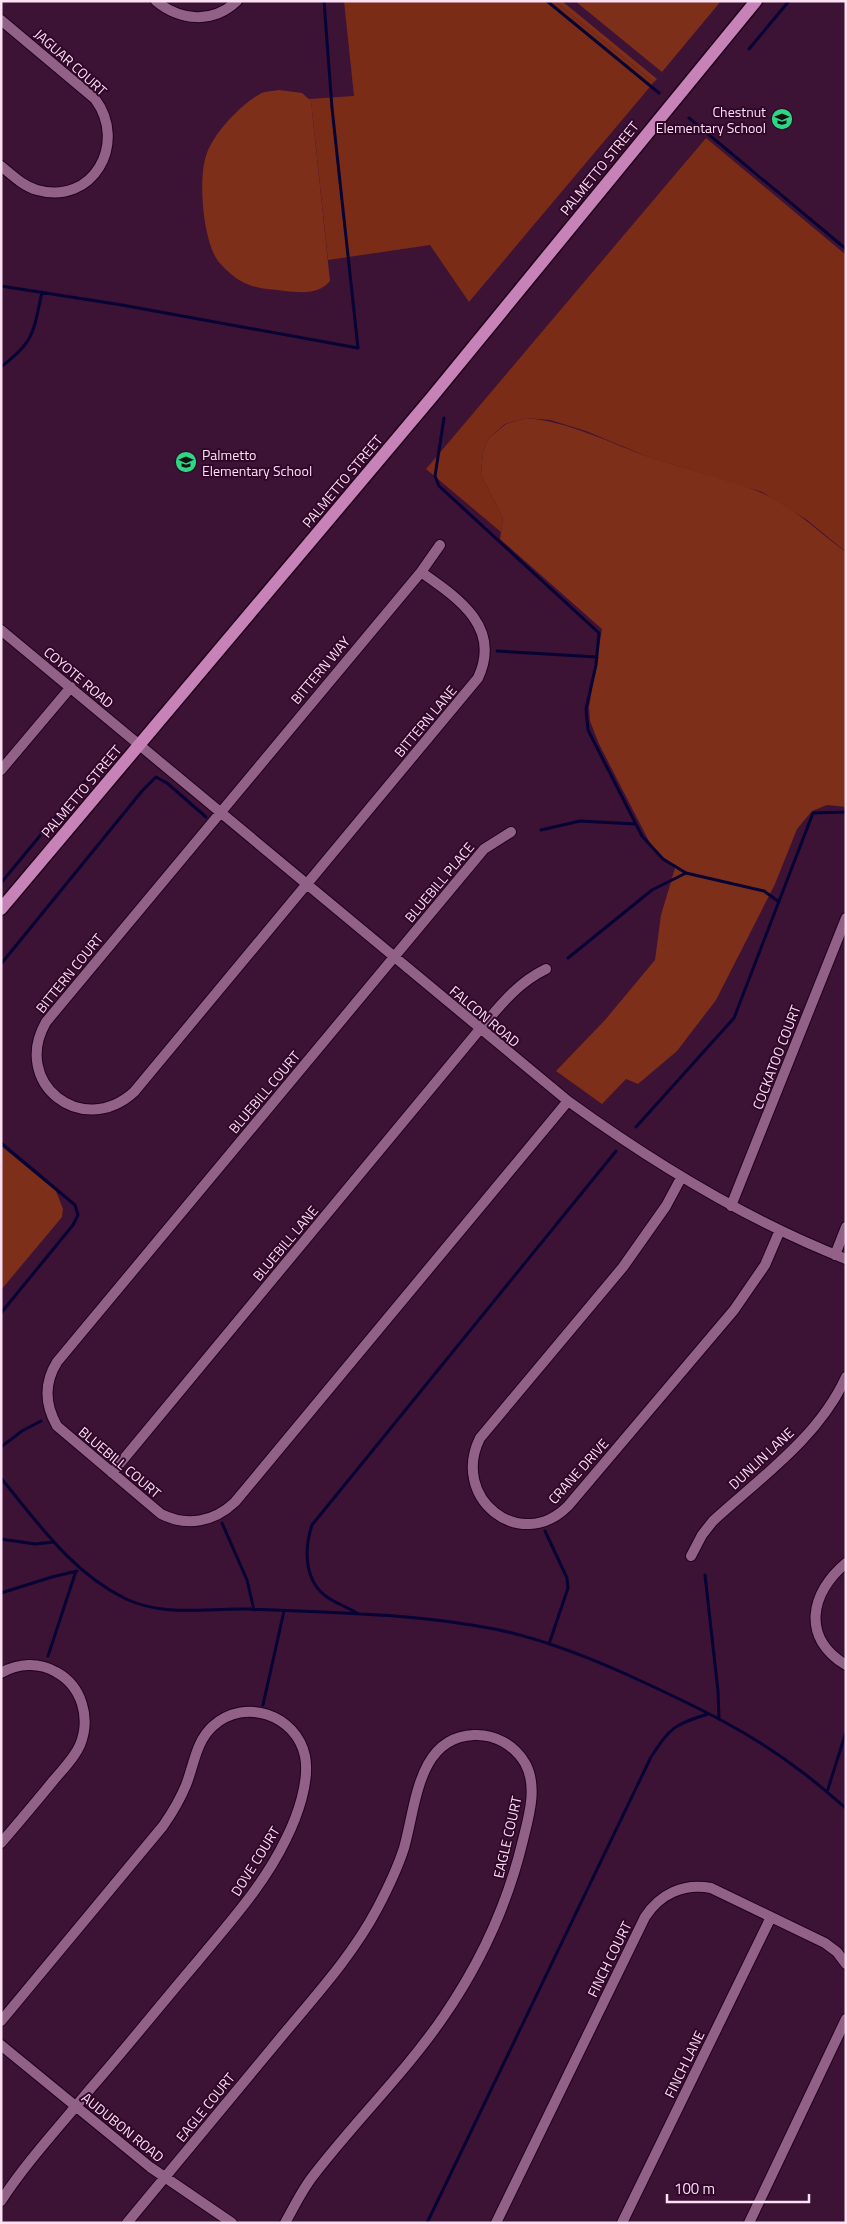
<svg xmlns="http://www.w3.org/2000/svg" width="847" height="2224" viewBox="0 0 847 2224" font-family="'Titillium Web',sans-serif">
	<rect width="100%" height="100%" fill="#3c1235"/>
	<path fill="#7d2f1a" d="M555 1H562L657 79 654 82Z
		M575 1H721L662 72Z
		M279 90 302 93 311 101 330 281C319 294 302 293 285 291 270 289 254 289 241 281 233 277 223 267 218 261 203 240 198 180 206 156 212 135 241 104 260 94 265 91 273 91 279 90Z
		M526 418C571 422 607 442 649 457 686 470 726 477 762 493 794 507 818 532 846 552V807L827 805 812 811 797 829 775 884 716 1000 677 1051 638 1084 626 1079 602 1104 556 1071 605 1020 655 960 661 915 675 868 652 847 599 744 590 721 589 707 602 629 500 539 503 518 481 475 483 451 489 438 506 424Z
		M1 1146 56 1191 63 1209 62 1217 1 1290Z"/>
	<path fill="#7b2c17" d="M344 1H555L654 82 469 302 430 245 328 260 311 101 308 99 354 96Z
		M706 138 846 255V552L807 520 762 492 648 457 586 431 550 420 526 418 505 424 489 438 483 451 481 475 503 518 501 532 426 469Z"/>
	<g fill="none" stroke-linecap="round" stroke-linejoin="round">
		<path stroke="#080335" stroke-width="3" d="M547 1 659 93
			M749 49 789 1
			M689 118 846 249
			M1 286 122 305 358 348 332 108 324 1
			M1 367C35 341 33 333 42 292
			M444 418 435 476 439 486 599 633 596 665 586 709 588 730 642 836 663 859 686 873 764 891 779 902
			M497 651 597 657
			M541 830 580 821 635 824
			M1 883 114 746
			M568 958 652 890 686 873
			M1 964 142 791 156 777 167 783 206 817
			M636 1127 734 1018 813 813 846 812
			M1 1143 75 1205 78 1215 73 1225 1 1313
			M1 1447 22 1431 41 1421
			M1 1478C38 1523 72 1573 126 1599 165 1617 206 1608 248 1609 332 1612 426 1614 508 1632 554 1643 598 1661 641 1681 695 1706 750 1732 798 1769 815 1781 830 1795 846 1808
			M222 1523 247 1580 254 1610
			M545 1531 567 1578 568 1588 549 1644
			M1 1539 35 1544 54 1542
			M705 1575 718 1691 719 1718
			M1 1593 52 1577 77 1571
			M359 1614C349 1608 337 1604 327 1597 304 1581 304 1549 312 1525L616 1151
			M48 1656 76 1571
			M263 1705 284 1611
			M827 1792 846 1732
			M427 2223 651 1757C671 1727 673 1725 708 1714"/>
		<g stroke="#21001c" stroke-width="12">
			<path id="minor" d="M156 1C180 21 213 24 237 1
				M1 20 95 99C128 143 93 206 37 190 23 186 12 175 1 166
				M421 572C458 598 502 627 478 678L134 1092C82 1139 11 1083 46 1022L421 572 440 545
				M1 630 568 1101C655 1164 746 1220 846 1259
				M1 770 71 687
				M511 832 484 849 57 1362C44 1383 45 1405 57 1426L161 1514C187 1527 214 1522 235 1502L568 1101
				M681 1178 666 1206 623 1267 480 1438C450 1498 520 1554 568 1506L734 1310 765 1265 780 1230
				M731 1206 846 918
				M835 1255 846 1227
				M112 1473 480 1029C500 1006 517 983 546 969
				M691 1556 702 1535 713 1521C760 1478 819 1437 846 1377
				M846 1563C810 1593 801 1638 846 1665
				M1 1673C18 1663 39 1662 56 1672 82 1686 91 1718 80 1745 74 1759 62 1770 53 1781 36 1802 18 1823 1 1843
				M1 2021 163 1826C172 1813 180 1800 186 1785 194 1765 196 1741 213 1726 245 1697 296 1715 305 1756 310 1782 297 1817 286 1839 264 1885 229 1923 197 1962 161 2004 127 2047 91 2088 61 2125 27 2161 1 2201
				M1 2045 150 2167 232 2223
				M127 2223C179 2160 231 2098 282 2036 316 1995 352 1956 377 1909 387 1890 397 1870 404 1848 416 1807 417 1737 474 1735 495 1734 514 1745 525 1763 538 1786 529 1816 523 1840 508 1903 481 1962 444 2016 405 2073 355 2121 313 2176 302 2190 294 2207 285 2223
				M496 2223 645 1917C660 1894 683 1883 711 1888L825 1943 837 1952 846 1964
				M622 2223 771 1917
				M749 2223 846 2019"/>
		</g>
		<g stroke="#21001c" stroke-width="15">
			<path id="major" d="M1 909 432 397 756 1"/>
		</g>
		<use href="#minor" stroke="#926187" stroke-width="10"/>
		<use href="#major" stroke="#c782b7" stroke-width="12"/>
	</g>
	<defs>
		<g id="school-disc" transform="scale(1.125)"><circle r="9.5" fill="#2dd884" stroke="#31072a"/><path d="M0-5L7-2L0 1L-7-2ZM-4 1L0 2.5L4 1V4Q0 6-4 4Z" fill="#111"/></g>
	</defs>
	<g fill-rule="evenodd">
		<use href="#school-disc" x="782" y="119"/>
		<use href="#school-disc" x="186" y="462"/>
	</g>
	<g text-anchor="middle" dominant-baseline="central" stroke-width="4" stroke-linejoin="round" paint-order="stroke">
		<g font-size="14" fill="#fce0f4" stroke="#31072a">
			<text transform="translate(71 62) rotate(42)">JAGUAR COURT</text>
			<text transform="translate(599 168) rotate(-51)">PALMETTO STREET</text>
			<text transform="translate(342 481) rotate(-50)">PALMETTO STREET</text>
			<text transform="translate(320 670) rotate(-50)">BITTERN WAY</text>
			<text transform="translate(79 677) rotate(40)">COYOTE ROAD</text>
			<text transform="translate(425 721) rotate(-50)">BITTERN LANE</text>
			<text transform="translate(81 791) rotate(-50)">PALMETTO STREET</text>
			<text transform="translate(439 882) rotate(-50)">BLUEBILL PLACE</text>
			<text transform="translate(69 973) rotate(-51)">BITTERN COURT</text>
			<text transform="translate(485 1016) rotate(40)">FALCON ROAD</text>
			<text transform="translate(776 1057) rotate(-69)">COCKATOO COURT</text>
			<text transform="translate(264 1092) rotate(-50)">BLUEBILL COURT</text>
			<text transform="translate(285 1243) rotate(-50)">BLUEBILL LANE</text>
			<text transform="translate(761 1458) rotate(-43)">DUNLIN LANE</text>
			<text transform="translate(120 1462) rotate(40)">BLUEBILL COURT</text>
			<text transform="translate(578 1471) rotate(-48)">CRANE DRIVE</text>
			<text transform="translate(507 1837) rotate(-77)">EAGLE COURT</text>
			<text transform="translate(255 1861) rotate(-58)">DOVE COURT</text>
			<text transform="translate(609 1959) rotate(-64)">FINCH COURT</text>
			<text transform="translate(684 2064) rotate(-64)">FINCH LANE</text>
			<text transform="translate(205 2107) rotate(-51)">EAGLE COURT</text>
			<text transform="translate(123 2127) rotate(39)">AUDUBON ROAD</text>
		</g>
		<g font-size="14" fill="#fce0f4" stroke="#31072a" text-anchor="end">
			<text x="766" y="111">Chestnut<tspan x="766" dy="16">Elementary School</tspan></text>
			<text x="202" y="454" text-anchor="start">Palmetto<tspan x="202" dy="16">Elementary School</tspan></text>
		</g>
	</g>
	<rect width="847" height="2224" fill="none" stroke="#fce0f4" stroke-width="5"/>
	<path d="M667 2194v8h142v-8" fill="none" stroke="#fce0f4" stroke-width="2.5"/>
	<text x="674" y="2194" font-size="15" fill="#fce0f4" stroke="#31072a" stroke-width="4" paint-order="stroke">100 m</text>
</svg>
